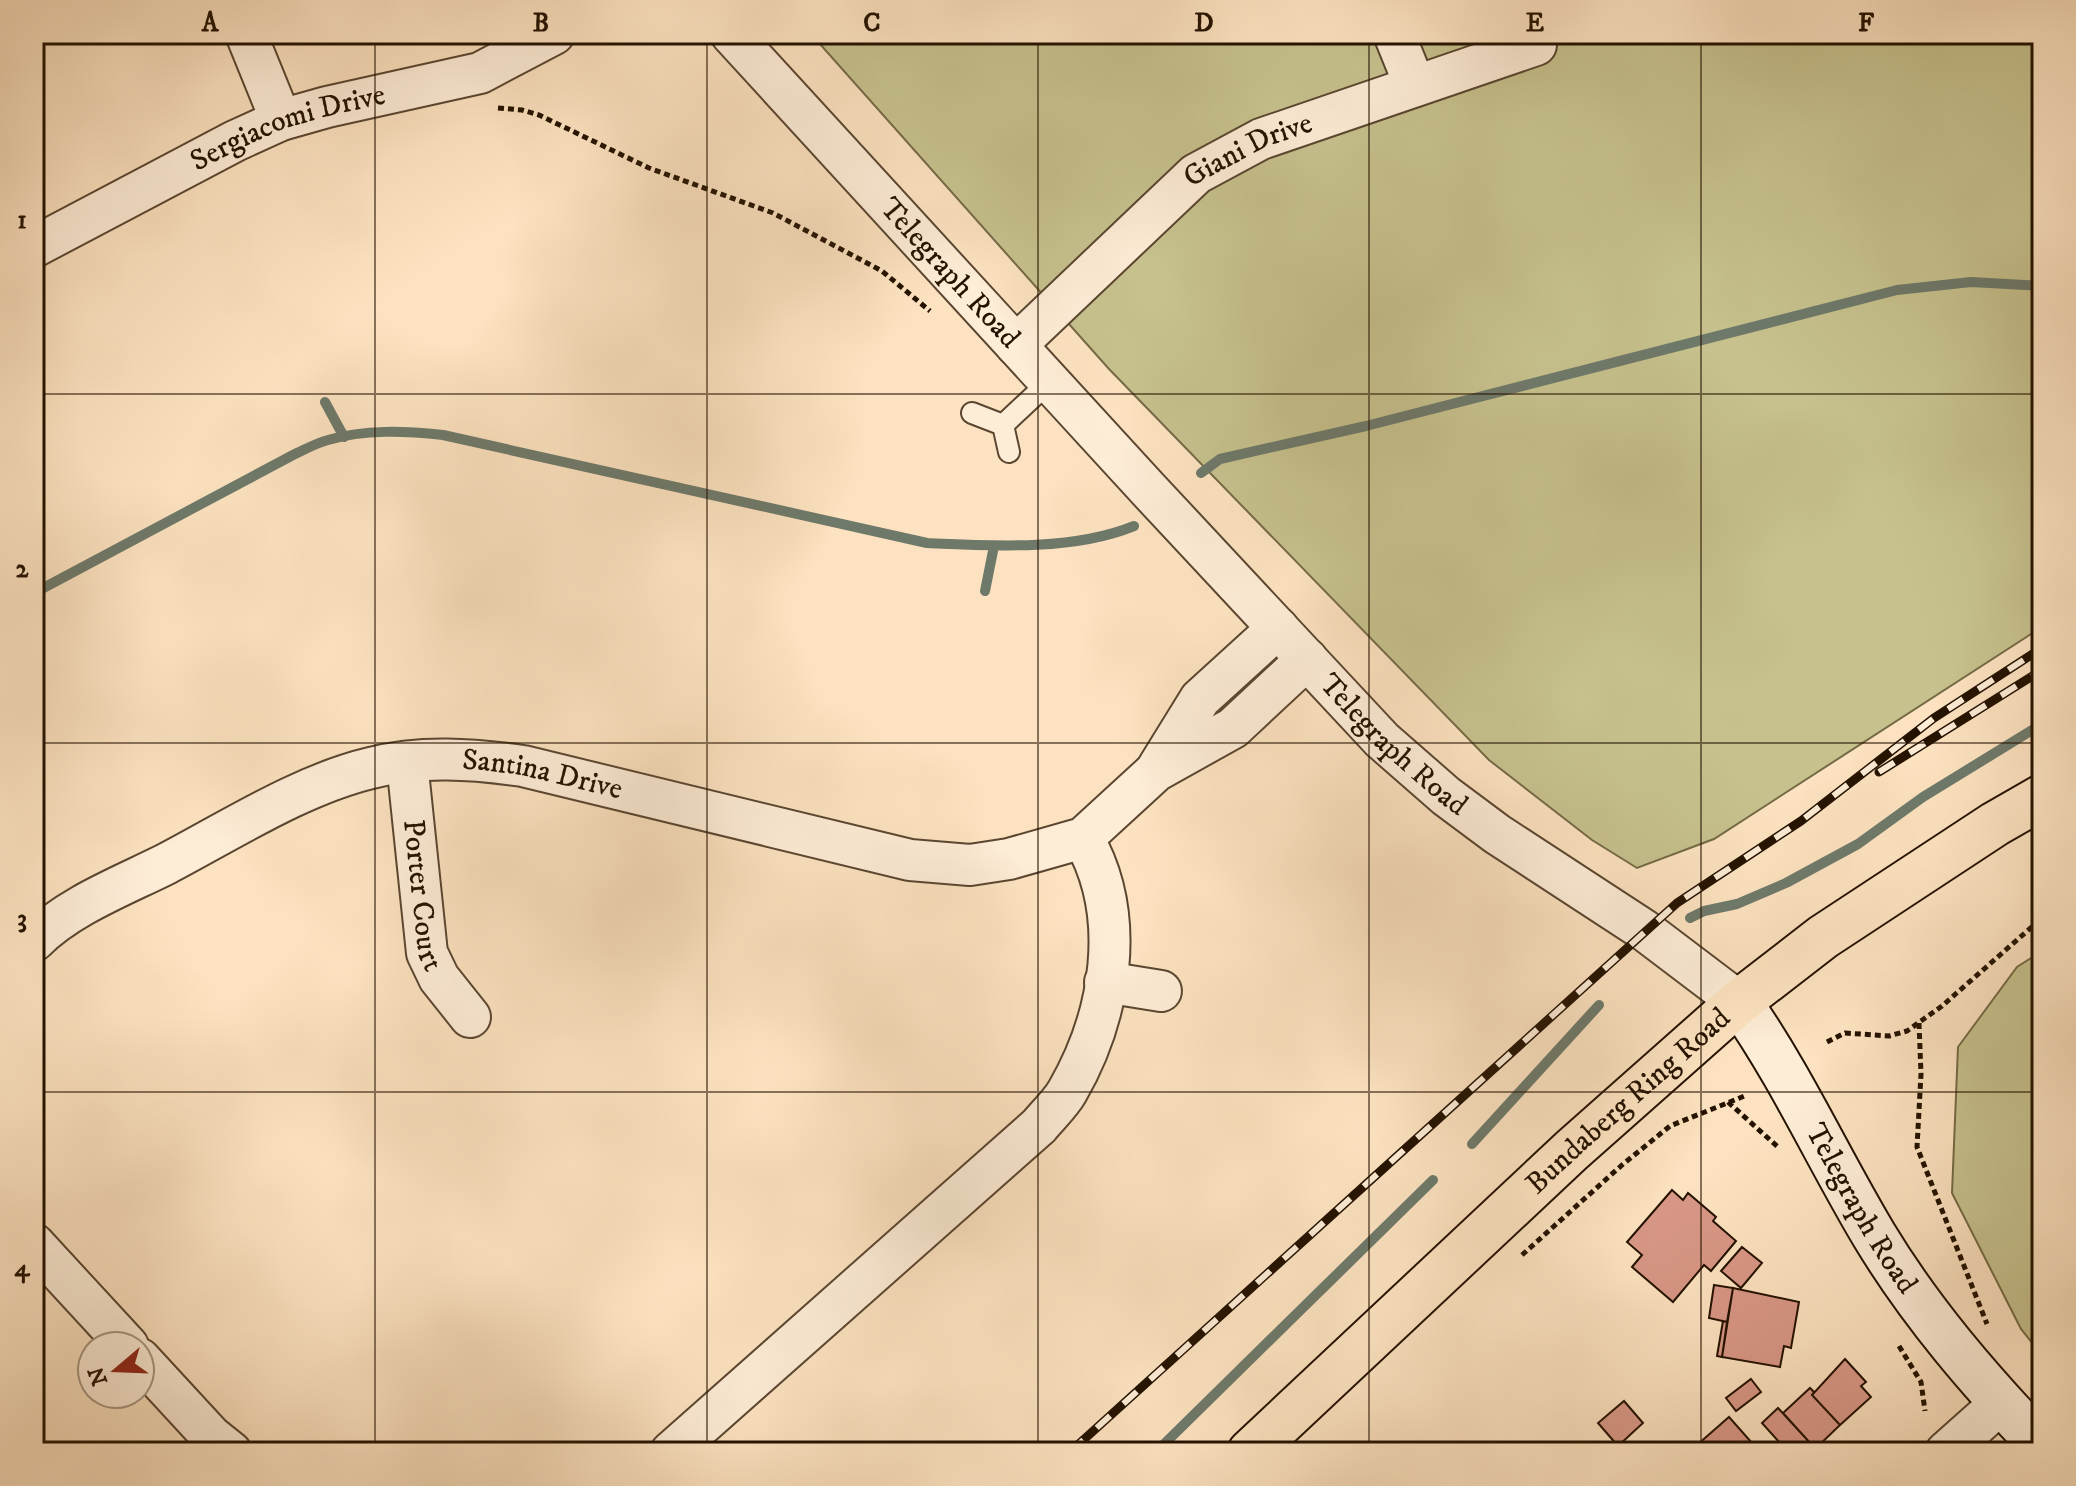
<svg xmlns="http://www.w3.org/2000/svg" width="2076" height="1486" viewBox="0 0 2076 1486" font-family="'IM FELL DW Pica',serif">
	<rect width="100%" height="100%" fill="#fce2c0"/>
	<filter id="stains"><feTurbulence type="fractalNoise" baseFrequency=".0025" numOctaves="4"/><feColorMatrix values="0 0 0 0 .2 0 0 0 0 .09 0 0 0 0 .02 0 0 0 .5 -.17"/></filter>
	<radialGradient id="worn" r=".72"><stop offset=".6" stop-color="#630" stop-opacity="0"/><stop offset="1" stop-color="#630" stop-opacity=".3"/></radialGradient>
	<path fill="#c6c18d" stroke="#756a46" stroke-width="2" d="M811 34H2042V627L1714 839 1637 868 1592 840 1489 760 1109 369Z
		M2042 951V1355L2021 1329 1952 1193 1958 1047 2017 967Z"/>
	<g fill="none" stroke-linecap="round" stroke-linejoin="round">
		<path stroke="#6e796a" stroke-width="10" d="M325 402 344 437
			M1201 473 1220 459 1366 426 1897 290 1971 282 2042 286
			M985 591 994 546
			M34 593 293 455C304 450 316 443 328 440 365 429 405 431 443 435L927 543C993 546 1073 551 1134 526
			M1690 918 1704 911 1737 904 1786 883 1858 844 1923 797 2042 724
			M1472 1144 1599 1005
			M1156 1452 1433 1180"/>
	</g>
	<path fill="#d89786" stroke="#241200" stroke-width="2" d="M1672 1190 1683 1200 1688 1193 1716 1217 1713 1221 1736 1241 1711 1271 1704 1265 1673 1302 1632 1267 1642 1255 1627 1242Z
		M1742 1247 1762 1263 1741 1288 1721 1271Z
		M1714 1285 1733 1288 1727 1322 1709 1318Z
		M1733 1288 1799 1302 1791 1348 1784 1346 1780 1367 1722 1357Z
		M1723 1321 1727 1322 1722 1357 1717 1356Z
		M1845 1359 1866 1382 1861 1386 1871 1397 1840 1425 1812 1395Z
		M1751 1379 1761 1392 1736 1411 1726 1398Z
		M1810 1388 1814 1392 1812 1395 1840 1425 1812 1452 1809 1448 1812 1445 1783 1413Z
		M1624 1401 1643 1423 1618 1446 1598 1423Z
		M1778 1408 1812 1445 1804 1452H1788L1762 1423Z
		M1729 1417 1760 1452H1689Z"/>
	<g fill="none" stroke-linecap="round" stroke-linejoin="round">
		<g stroke="#5a4630" stroke-width="24">
			<path id="lane" d="M972 413 1003 425 1009 452
				M1003 425 1050 381"/>
		</g>
		<g stroke="#5a4630" stroke-width="44">
			<g id="street">
				<path d="M246 34 281 120"/>
				<path id="s1" d="M731 34 1147 488 1382 740 1446 796 1497 834 1644 930 1739 1002"/>
				<path d="M1394 34 1415 86"/>
				<path id="s2" d="M34 247 235 141 281 120 327 107 480 73 554 34"/>
				<path id="s3" d="M1016 345 1196 174 1261 139 1536 45"/>
				<path id="s4" d="M407 762 427 953 439 978 470 1017"/>
				<path d="M1158 767 1200 699 1278 628"/>
				<path id="s5" d="M34 941C69 906 122 886 166 864 231 830 300 785 371 768 421 755 473 759 523 766L910 860 970 865 1009 859 1083 838 1156 771 1233 728 1307 659"/>
				<path d="M1105 982 1161 991"/>
				<path d="M34 1244 128 1346"/>
				<path d="M140 1359 211 1436 231 1452"/>
				<path d="M671 1452 1039 1126C1048 1115 1060 1104 1067 1092 1111 1016 1128 916 1083 838"/>
				<path d="M1946 1452 2001 1403"/>
			</g>
		</g>
		<g stroke="#241200" stroke-width="48">
			<g id="secondary">
				<path id="s6" d="M1739 1002C1791 1076 1828 1158 1874 1235 1921 1313 1980 1381 2042 1446"/>
			</g>
		</g>
		<g stroke="#241200" stroke-width="48">
			<g id="primary">
				<path id="s7" d="M1250 1452 1572 1150 1739 1002 1823 937 1995 824 2042 797"/>
			</g>
		</g>
		<path stroke="#241200" stroke-width="5" stroke-dasharray="6 4" stroke-linecap="butt" d="M498 108 522 110 539 115 649 168 773 213 882 271 930 311
			M1919 1023 1921 1074 1917 1147 1987 1324
			M1827 1042 1845 1033 1889 1036 1907 1031 1942 1006 2042 918
			M1728 1102 1779 1148
			M1522 1255 1622 1165 1670 1126 1747 1095
			M1899 1346 1921 1382 1925 1411"/>
		<use href="#lane" stroke="#fdecd6" stroke-width="20"/>
		<use href="#street" stroke="#fdecd6" stroke-width="40"/>
		<use href="#secondary" stroke="#fdecd6" stroke-width="44"/>
		<use href="#primary" stroke="#fce2c0" stroke-width="44"/>
		<g stroke="#241200" stroke-width="9">
			<path id="rail" d="M1879 772 2042 670
				M1070 1452 1677 903 1801 821 1934 718 2042 648"/>
		</g>
		<use href="#rail" stroke="#fdecd6" stroke-width="6" stroke-dasharray="18" stroke-linecap="butt"/>
	</g>
	<path fill="none" stroke="#241200" stroke-width="2" stroke-opacity="0.55" d="M375 34V1452M707 34V1452M1038 34V1452M1369 34V1452M1701 34V1452M34 394H2042M34 743H2042M34 1092H2042"/>
	<g text-anchor="middle" dominant-baseline="central" stroke-width="8" stroke-linejoin="round" paint-order="stroke">
		<g font-size="30" fill="#241200" stroke="#fdecd6">
			<text stroke="none"><textPath href="#s2" startOffset="282">Sergiacomi Drive</textPath></text>
			<text stroke="none"><textPath href="#s3" startOffset="306">Giani Drive</textPath></text>
			<text stroke="none"><textPath href="#s1" startOffset="324">Telegraph Road</textPath></text>
			<text stroke="none"><textPath href="#s1" startOffset="972">Telegraph Road</textPath></text>
			<text stroke="none"><textPath href="#s5" startOffset="554">Santina Drive</textPath></text>
			<text stroke="none"><textPath href="#s4" startOffset="134">Porter Court</textPath></text>
			<text stroke="none"><textPath href="#s7" startOffset="516">Bundaberg Ring Road</textPath></text>
			<text stroke="none"><textPath href="#s6" startOffset="240">Telegraph Road</textPath></text>
		</g>
	</g>
	<rect width="2076" height="1486" fill="none" stroke="#fce2c0" stroke-width="88"/>
	<g transform="translate(116 1370) rotate(251)"><circle r="38" fill="#fdecd6" stroke="#a69580" stroke-width="2"/>
	<path d="M0-6L14 30L0 20L-14 30Z" fill="#8f2418"/>
	<text y="-12" font-size="22" font-weight="bold" text-anchor="middle" fill="#241200">N</text>
	</g>
	<rect x="44" y="44" width="1988" height="1398" fill="none" stroke="#241200" stroke-width="3"/>
	<g font-size="26" text-anchor="middle" font-weight="bold" fill="#241200">
		<text x="210" y="31">A</text>
		<text x="541" y="31">B</text>
		<text x="872" y="31">C</text>
		<text x="1204" y="31">D</text>
		<text x="1535" y="31">E</text>
		<text x="1866" y="31">F</text>
		<text x="22" y="228">1</text>
		<text x="22" y="577">2</text>
		<text x="22" y="927">3</text>
		<text x="22" y="1276">4</text>
	</g>
	<rect width="100%" height="100%" filter="url(#stains)"/>
	<rect width="100%" height="100%" fill="url(#worn)"/>
</svg>
